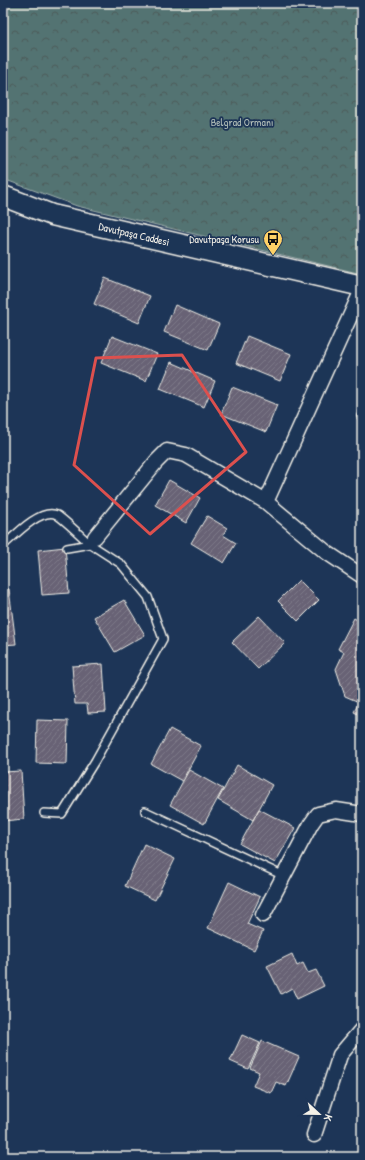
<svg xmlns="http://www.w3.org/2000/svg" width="365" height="1160" viewBox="0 0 365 1160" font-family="'Patrick Hand',sans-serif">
	<defs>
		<pattern id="forest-crowns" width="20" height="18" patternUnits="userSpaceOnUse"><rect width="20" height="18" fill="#527372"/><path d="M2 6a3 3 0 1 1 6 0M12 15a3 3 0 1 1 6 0" fill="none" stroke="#4d5b5a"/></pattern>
		<pattern id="building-hatch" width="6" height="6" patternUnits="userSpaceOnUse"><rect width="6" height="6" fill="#676274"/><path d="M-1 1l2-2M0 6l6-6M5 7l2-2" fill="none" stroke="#7d7988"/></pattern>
	</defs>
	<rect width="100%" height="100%" fill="#1d3557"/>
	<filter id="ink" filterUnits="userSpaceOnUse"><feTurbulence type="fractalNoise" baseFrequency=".025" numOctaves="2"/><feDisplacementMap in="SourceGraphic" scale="8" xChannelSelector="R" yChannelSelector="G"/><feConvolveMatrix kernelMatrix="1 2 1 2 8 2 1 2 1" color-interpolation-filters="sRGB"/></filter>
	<g filter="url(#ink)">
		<path fill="url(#forest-crowns)" stroke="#a3b2ad" d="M3 3H362V274L77 206 3 179Z"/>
		<path fill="url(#building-hatch)" stroke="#f4f1e8" d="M105 278 150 296 139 323 94 304Z
			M175 305 219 324 208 350 164 332Z
			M112 336 157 354 146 381 101 363Z
			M247 336 291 354 280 381 236 363Z
			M171 362 215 381 204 407 160 389Z
			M232 387 277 405 266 432 221 414Z
			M169 480 200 498 186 523 155 505Z
			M207 516 227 528 223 535 236 543 224 563 191 543Z
			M65 547 69 593 42 595 38 550Z
			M299 580 319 600 298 621 278 601Z
			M3 589H9L16 644 3 645Z
			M124 600 145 635 115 652 94 617Z
			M259 616 285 643 258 669 232 642Z
			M354 618 362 623V716L354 712 359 702 345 696 336 669 344 652 338 649Z
			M103 664 106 712 88 713 87 704H75L72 666Z
			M37 720 68 721 67 764 36 763Z
			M170 729 201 746 182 781 151 764Z
			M237 765 272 785 253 820 218 800Z
			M189 770 223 789 204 824 170 805Z
			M21 771 24 819 3 821V772Z
			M259 809 295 828 275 863 240 844Z
			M144 844 175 859 155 900 125 886Z
			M229 882 260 897 247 924 263 931 254 950 208 928Z
			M292 954 297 966 303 963 308 973 316 970 324 986 297 999 292 988 281 994 267 966Z
			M242 1035 260 1043 248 1069 230 1061Z
			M262 1041 299 1057 286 1086 276 1082 271 1093 253 1086 259 1072 250 1068Z"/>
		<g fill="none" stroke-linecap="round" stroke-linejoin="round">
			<g stroke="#f4f1e8" stroke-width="10">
				<path id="lane" d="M361 416 362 414
					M3 546C14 536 41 507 57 515 66 521 81 536 90 544
					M67 548 90 544
					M145 811 284 876
					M44 813 62 814 95 761 163 639 148 597 121 564 90 544 95 537"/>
			</g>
			<g stroke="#f4f1e8" stroke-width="17">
				<path id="street" d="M266 502 362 290
					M95 537 156 462 167 451 186 455 266 502 326 552 362 576
					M263 915 311 824 318 814 336 810 362 814
					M314 1135 340 1055 362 1029"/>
			</g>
			<g stroke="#f4f1e8" stroke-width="23">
				<path id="secondary" d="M3 196 52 215 362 286"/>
			</g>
			<use href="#lane" stroke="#1d3557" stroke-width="7"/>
			<use href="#street" stroke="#1d3557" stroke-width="14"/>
			<use href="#secondary" stroke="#1d3557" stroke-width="20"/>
		</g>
	</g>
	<path fill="none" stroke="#dc504e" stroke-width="3" stroke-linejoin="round" d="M182 355 246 452 150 534 74 465 96 358Z"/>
	<defs>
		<g id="bus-pin" transform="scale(1)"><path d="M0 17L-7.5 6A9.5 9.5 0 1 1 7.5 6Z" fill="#ffd166" stroke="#1d3557"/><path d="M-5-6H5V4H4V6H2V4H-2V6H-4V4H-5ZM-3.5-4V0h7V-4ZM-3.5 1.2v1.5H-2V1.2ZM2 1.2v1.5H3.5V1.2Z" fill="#111"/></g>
	</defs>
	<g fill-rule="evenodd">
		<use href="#bus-pin" x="273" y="239"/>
	</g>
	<g text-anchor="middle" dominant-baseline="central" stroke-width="3.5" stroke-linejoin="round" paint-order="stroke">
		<g font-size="11" fill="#b3bfb9" stroke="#1d3557">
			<text x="242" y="122">Belgrad Ormanı</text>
		</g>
		<g font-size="11" fill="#f4f1e8" stroke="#1d3557">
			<text transform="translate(134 234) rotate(13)">Davutpaşa Caddesi</text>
		</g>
		<g font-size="11" fill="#f4f1e8" stroke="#1d3557" text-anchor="end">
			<text x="259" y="239">Davutpaşa Korusu</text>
		</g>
	</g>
	<rect width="365" height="1160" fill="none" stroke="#1d3557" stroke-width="16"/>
	<rect x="8" y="8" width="349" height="1144" fill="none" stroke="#f4f1e8" stroke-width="1.5" filter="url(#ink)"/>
	<g transform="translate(319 1114) rotate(112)" stroke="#1d3557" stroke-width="3" paint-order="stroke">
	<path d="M0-3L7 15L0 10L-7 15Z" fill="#f4f1e8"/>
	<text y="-6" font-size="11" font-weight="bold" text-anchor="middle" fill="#f4f1e8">K</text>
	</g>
</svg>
